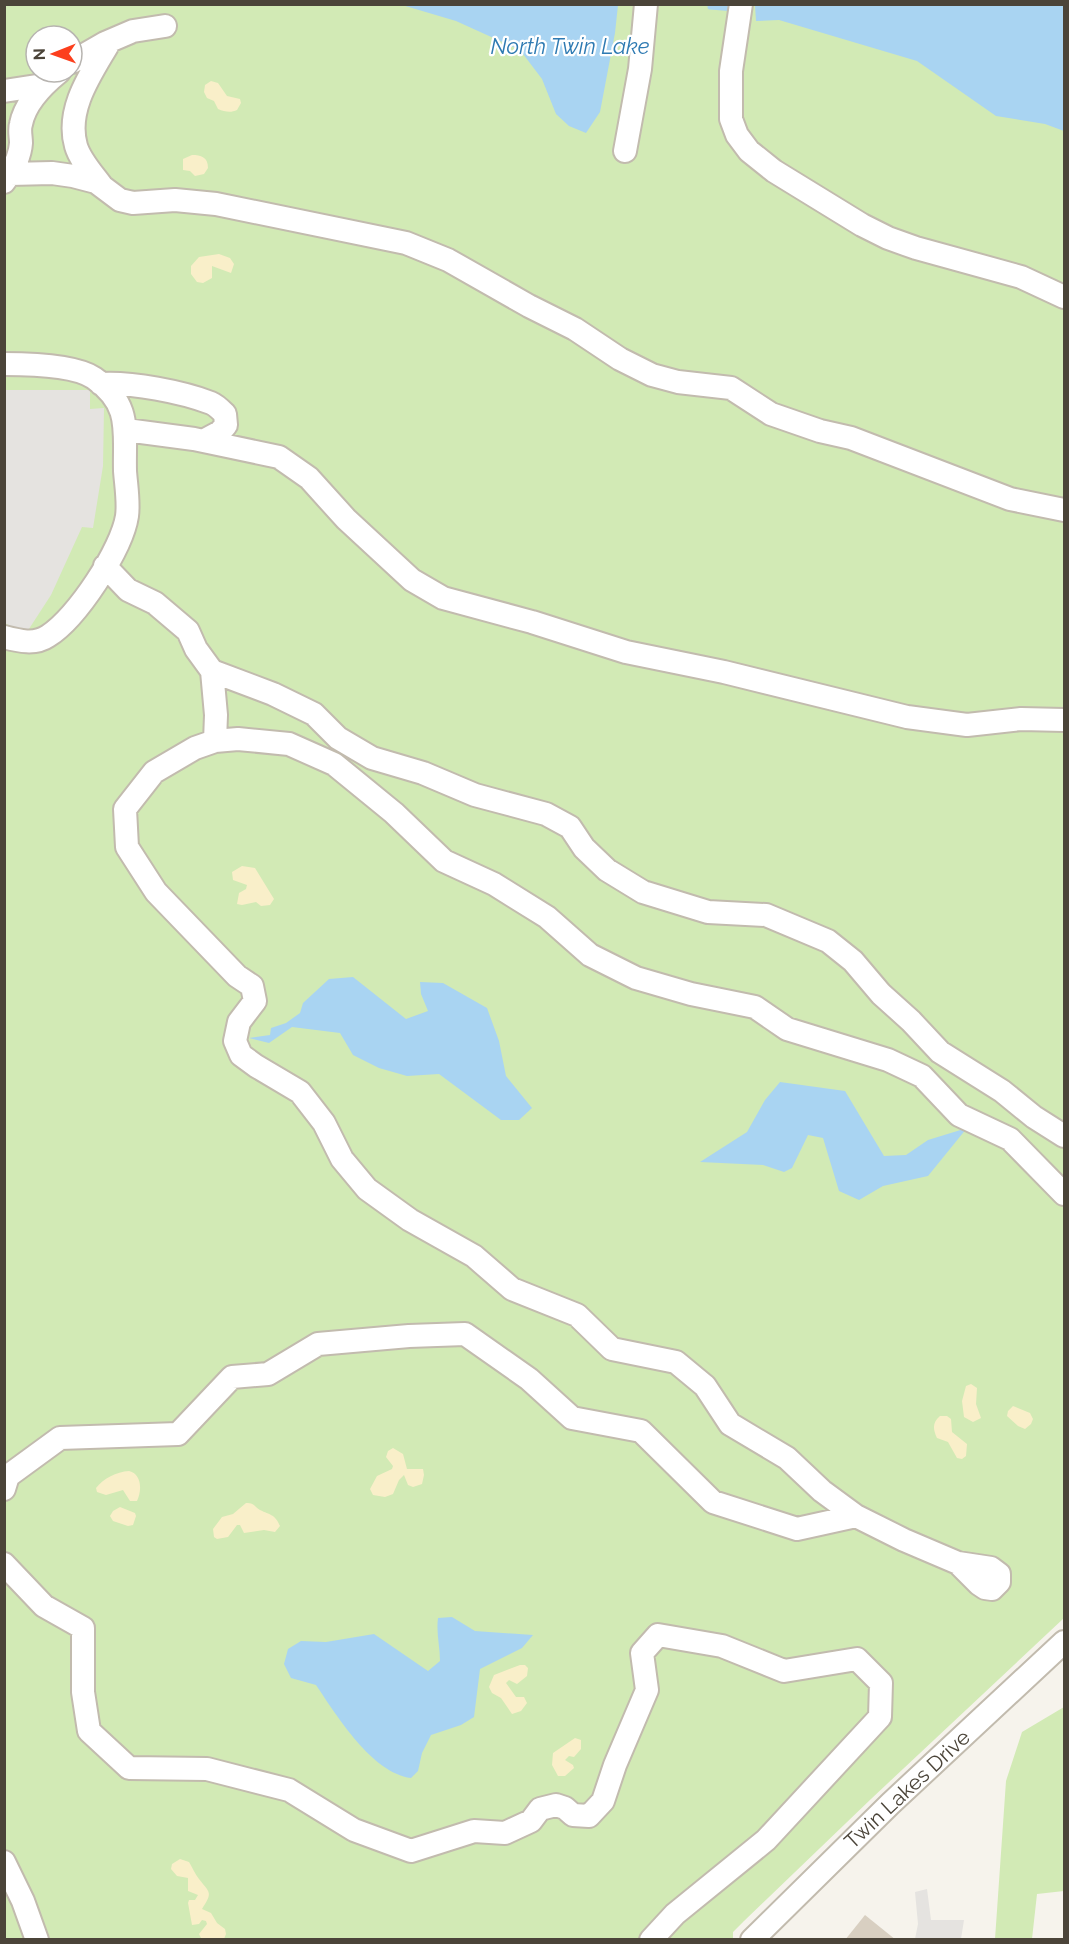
<svg xmlns="http://www.w3.org/2000/svg" width="1069" height="1944" viewBox="0 0 1069 1944" font-family="Raleway,sans-serif">
	<rect width="100%" height="100%" fill="#f6f3ec"/>
	<path fill="#d2eab5" fill-rule="evenodd" d="M5 5H1064V1618L871 1799 744 1921 733 1932V1939L5 1940ZM36 36H72V72H36Z
		M1064 1707V1891L1037 1894 1032 1939H995L1006 1781 1022 1732Z"/>
	<path fill="#f9efc9" d="M211 81 218 83 227 96 240 99 241 103 237 110C231 113 225 112 218 109L214 101 207 98 204 92 205 85Z
		M192 155C201 155 208 157 208 168L204 174 195 176 190 171 183 170V159Z
		M219 254 230 258 234 264 231 273 212 266V278L203 283 197 282 191 274V266L199 257Z
		M242 866 255 868 274 899 270 905 261 906 256 902 242 905 237 904 239 893 246 889 247 885 233 880 232 872Z
		M971 1384 977 1388 976 1404 981 1418 973 1422 964 1417 962 1401 966 1386Z
		M1013 1406 1030 1413 1033 1419 1031 1424 1025 1429 1018 1426 1007 1416 1008 1411Z
		M940 1416H947L951 1419 952 1432 967 1444 966 1456 962 1459 957 1458 948 1442 937 1438C933 1429 932 1423 940 1416Z
		M393 1448 403 1454 407 1469H423L424 1475 422 1484 413 1487 408 1485 404 1475 399 1480 393 1494 385 1497 373 1495 370 1489 377 1476 392 1469 393 1466 386 1457 388 1451Z
		M129 1471C142 1474 142 1491 137 1501H130L123 1490 106 1495 97 1492 96 1488C104 1478 116 1472 129 1471Z
		M246 1503C254 1503 254 1506 260 1510 270 1515 275 1514 280 1526L275 1532 264 1530 244 1533 240 1525H237L228 1537 217 1539 214 1537 213 1529 222 1517 233 1514Z
		M120 1507 135 1513 136 1516 133 1525 128 1526 113 1521 110 1516 113 1511Z
		M520 1665H525L528 1668 527 1676 517 1684 509 1680 506 1683 516 1697H524L527 1703 521 1711 512 1714 501 1698 492 1693 489 1687 494 1675Z
		M575 1738 581 1740V1749L574 1757 569 1756 565 1760 573 1765 574 1768 565 1776H558L552 1765 553 1753Z
		M180 1859 189 1862C192 1867 195 1874 199 1879 210 1893 213 1892 202 1909L211 1913 217 1923 225 1929 226 1934 224 1939 201 1938 199 1934 207 1924 206 1921 202 1920 199 1924 192 1925 188 1903 189 1900H195L198 1895 188 1891V1878L177 1876 171 1869 172 1864Z"/>
	<path fill="#e5e3e0" d="M4 390H90V409L104 408 103 466 93 528 82 527 51 595 25 635 5 623Z
		M927 1889 931 1920H964L961 1939H915L918 1924 915 1892Z"/>
	<path fill="#a9d4f2" d="M402 5H618L615 33 600 112 586 133 569 126 556 114 542 79 520 50 456 21Z
		M755 5H1064V131L1045 124 996 116 917 61 779 20 756 21Z
		M353 977 406 1019 428 1011 421 994 420 982 443 983 487 1008 499 1041 506 1076 532 1108 519 1120H501L439 1074 407 1076 379 1068 353 1055 340 1033 292 1027 269 1043 249 1038 270 1035 271 1028 286 1023 300 1013 303 1003 329 979Z
		M780 1082 845 1091 884 1156 906 1155 928 1140 967 1128 928 1176 883 1186 859 1200 839 1191 823 1138 808 1135 792 1168 784 1172 763 1165 700 1162 747 1132 765 1100Z
		M452 1617 475 1631 533 1635 522 1648 480 1669 474 1717 461 1725 431 1735 422 1753 418 1771 411 1778C372 1773 337 1716 316 1685L291 1678 284 1664 288 1649 301 1641 326 1642 374 1634 428 1671 440 1661C440 1646 436 1633 438 1618Z"/>
	<g fill="none" stroke-linecap="round" stroke-linejoin="round">
		<path stroke="#a9d4f2" stroke-width="5" d="M710 7 735 9"/>
	</g>
	<path fill="#d8cfc1" d="M865 1915 896 1940H845Z"/>
	<g fill="none" stroke-linecap="round" stroke-linejoin="round">
		<g stroke="#c2bbae" stroke-width="26">
			<path id="minor" d="M741 4 731 71V119L737 135 749 151 774 171 862 225 888 238 916 248 1021 277 1064 297
				M72 62 105 43 133 31 165 26
				M4 91 43 85
				M625 151 640 69 646 4
				M10 174 52 173 73 176 96 182 120 200 133 203 175 200 216 204 406 243 448 260 529 306 575 329 620 359 652 375 678 382 731 388 771 414 820 431 851 438 1010 499 1064 510
				M4 182C13 170 20 158 21 143 21 137 19 130 21 124 25 103 43 85 59 72
				M101 185C93 174 80 160 76 146 65 108 93 71 110 41
				M4 364C27 364 75 365 94 378 132 405 124 430 125 471 126 485 129 502 127 516 122 549 77 618 48 636 35 645 19 641 4 637
				M101 384C131 382 183 392 211 403 216 405 221 410 225 414L226 425 220 432 205 440
				M126 430 194 439 279 457 309 478 346 519 412 580 443 598 532 622 626 652 724 672 907 717 967 725 1021 719 1064 720
				M105 566 128 590 155 603 188 631 196 649 212 671 273 694 314 714 338 738 372 758 423 773 475 795 546 814 570 827 584 848 607 870 643 892 708 912 766 915 828 941 853 961 881 994 911 1021 940 1052 1002 1091 1034 1117 1064 1136
				M212 671 216 715 215 741
				M4 1489 8 1476 60 1438 178 1434 232 1377 268 1374 318 1344 409 1336 465 1334 529 1379 572 1418 641 1431 713 1502 797 1529 856 1516 822 1491 787 1458 730 1424 705 1386 676 1362 612 1349 577 1315 512 1289 474 1256 410 1220 367 1189 342 1159 324 1123 300 1092 256 1066 241 1055 235 1041 239 1022 255 1001 252 986 237 976 156 892 127 847 125 809 154 772 195 748 215 741 238 739 289 744 334 764 394 813 444 861 494 884 547 917 590 955 636 978 691 994 755 1007 787 1029 888 1060 922 1076 959 1115 1010 1139 1064 1194
				M856 1516 904 1540 958 1563 991 1568 999 1574V1582L992 1589 985 1588 979 1584 958 1563
				M4 1564 44 1606 83 1628V1692L89 1731 129 1768 207 1769 289 1790 354 1830 411 1851 474 1831 505 1833 531 1821 540 1809 556 1805 565 1808 573 1815 589 1816 603 1801 615 1765 647 1690 642 1653 658 1635 722 1646 784 1671 857 1659 881 1683 880 1717 766 1840 675 1914 651 1940
				M4 1862 23 1901 37 1940
				M752 1940 890 1804 1064 1642"/>
		</g>
		<use href="#minor" stroke="#fff" stroke-width="22"/>
	</g>
	<g text-anchor="middle" dominant-baseline="central" stroke-width="4.5" stroke-linejoin="round" paint-order="stroke">
		<g font-size="21" fill="#4b4439" stroke="#fff">
			<text transform="translate(907 1789) rotate(-43)">Twin Lakes Drive</text>
		</g>
		<g font-size="22" font-style="italic" fill="#2e7ab2" stroke="#fff">
			<text x="570" y="46">North Twin Lake</text>
		</g>
	</g>
	<rect width="1069" height="1944" fill="none" stroke="#4b4439" stroke-width="12"/>
	<g transform="translate(54 54) rotate(269)"><circle r="28" fill="#ffffff" stroke="#b7b4b0" stroke-width="1.5"/>
	<path d="M0-4.5L10 22L0 15L-10 22Z" fill="#fc3f1d"/>
	<text y="-9" font-size="16" font-weight="bold" text-anchor="middle" fill="#4b4439">N</text>
	</g>
</svg>
